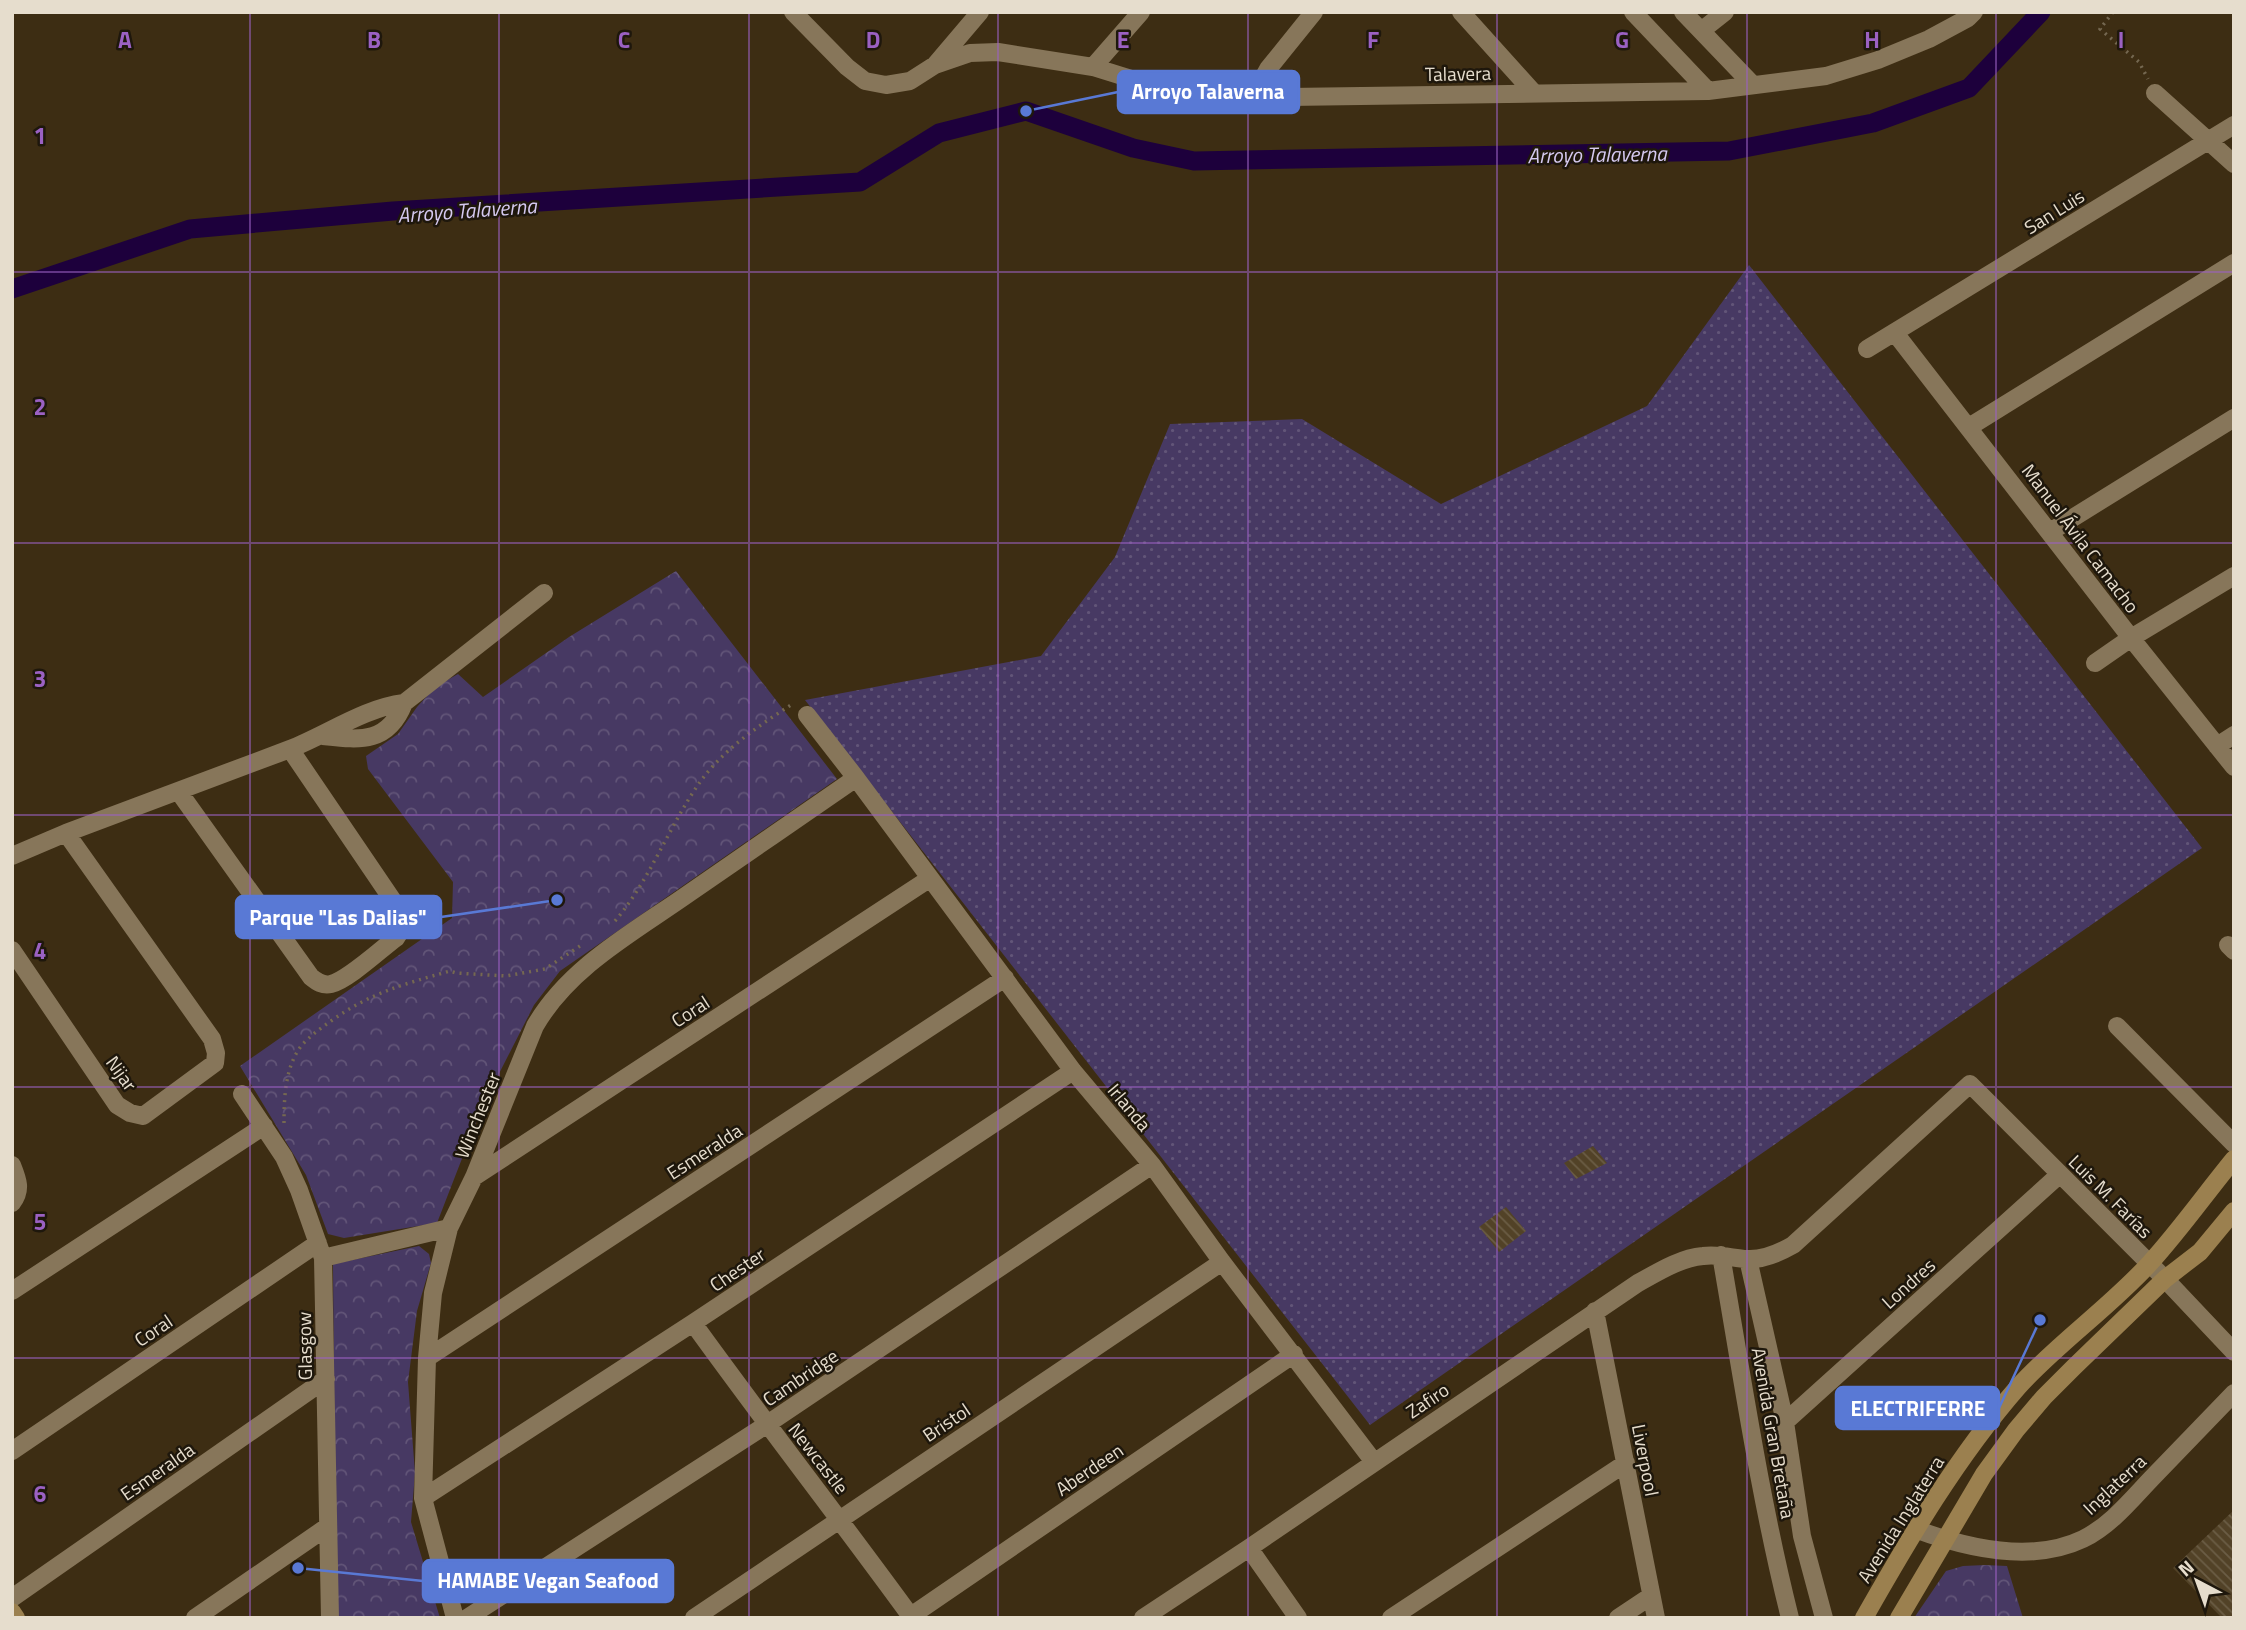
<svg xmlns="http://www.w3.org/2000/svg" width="2246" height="1630" viewBox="0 0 2246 1630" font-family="'Titillium Web',sans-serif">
	<defs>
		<pattern id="grass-dots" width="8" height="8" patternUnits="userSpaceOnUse" patternTransform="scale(1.75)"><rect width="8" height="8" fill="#473963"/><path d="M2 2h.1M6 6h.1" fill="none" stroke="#625578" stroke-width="1.8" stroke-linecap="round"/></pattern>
		<pattern id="park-crowns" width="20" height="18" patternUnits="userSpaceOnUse" patternTransform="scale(1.75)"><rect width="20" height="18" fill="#473963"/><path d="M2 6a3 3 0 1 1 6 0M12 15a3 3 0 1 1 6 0" fill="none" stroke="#625578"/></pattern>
		<pattern id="building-back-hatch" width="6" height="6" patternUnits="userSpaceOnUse" patternTransform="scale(1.75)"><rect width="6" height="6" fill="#524227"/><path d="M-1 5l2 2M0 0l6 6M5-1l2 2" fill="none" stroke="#6b5d45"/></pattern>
	</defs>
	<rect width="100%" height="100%" fill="#3d2d13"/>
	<path fill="url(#grass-dots)" d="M1749 265 2202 848 1370 1425 805 700 1041 656 1115 557 1170 424 1302 419 1441 504 1647 406Z"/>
	<path fill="url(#park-crowns)" d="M676 571 837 779 560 971 534 1005 482 1107 437 1223 344 1238 328 1234 306 1175 240 1066 452 918 453 882 368 769 366 756 398 734 417 707 435 687 458 674 483 697 569 637Z
		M419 1246 429 1254 431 1263 417 1311 408 1382 415 1473 411 1522 440 1618H336L333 1264Z
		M1985 1565 2007 1566 2023 1618H1914L1946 1571 1963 1566Z"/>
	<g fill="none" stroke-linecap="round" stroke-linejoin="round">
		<path stroke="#1d003c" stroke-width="19" d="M12 289 190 229 393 211 860 182 939 133 1026 111 1133 148 1194 161 1729 151 1873 123 1969 88 2041 12"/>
	</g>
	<path fill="url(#building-back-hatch)" d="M1593 1146 1607 1163 1576 1179 1564 1163Z
		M1506 1207 1526 1231 1499 1252 1479 1227Z
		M2234 1510V1618H2222L2173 1568Z"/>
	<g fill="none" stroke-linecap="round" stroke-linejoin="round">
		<path stroke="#756851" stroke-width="3.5" stroke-dasharray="2 5" stroke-linecap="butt" d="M2113 12 2100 29 2139 62 2148 79
			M615 921C650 880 669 826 700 782 723 750 758 726 791 705
			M284 1123C284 1098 285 1066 302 1045 310 1036 321 1028 331 1021 370 993 404 984 450 971L456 973 506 976 545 969 583 944"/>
		<path stroke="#87765a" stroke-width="18" d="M793 12 847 67 865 81 886 85 910 81 935 65 970 53 998 52 1093 67 1183 95 1223 98 1708 91 1826 76 1878 60 1929 39 1968 18 1974 12
			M1461 12 1534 93
			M1633 12 1708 91
			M1683 12 1753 85
			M1701 31 1725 12
			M935 65 980 12
			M1093 67 1141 12
			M2155 93 2234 164
			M1252 98 1268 69 1314 12
			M1895 333 2131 638 2234 767
			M1867 349 2234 125
			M1969 427 2234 263
			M2050 532 2234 418
			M2095 663 2131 638 2234 576
			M807 715 856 778 1073 1071 1152 1165 1222 1262 1374 1462
			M323 736C360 740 388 744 404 703
			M2217 746 2234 735
			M179 792 311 977C317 982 323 986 331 984 348 980 381 949 396 938 403 928 403 922 400 911L290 749
			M12 856 66 833 290 749C328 734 364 708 404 703L544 593
			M2228 945 2234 951
			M12 950 117 1105 130 1113 143 1116 215 1063 216 1053 212 1039 66 833
			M2117 1026 2234 1144
			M242 1094 284 1157 299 1190 323 1258 330 1618
			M12 1165C18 1180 22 1190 12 1203
			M474 1177 929 879
			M1721 1255C1742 1376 1760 1499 1790 1618
			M323 1258 449 1228
			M1748 1259 1785 1422 1802 1536 1824 1618
			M12 1291 264 1126
			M1595 1311 1656 1618
			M693 1323C765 1423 840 1519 912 1618
			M427 1358 1005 978
			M1785 1422 2059 1175
			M12 1451 318 1243
			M423 1498 693 1323 1073 1071
			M1915 1529C1966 1548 2031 1564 2083 1539 2110 1526 2131 1500 2151 1479 2179 1450 2206 1422 2234 1393
			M1249 1548 1298 1618
			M12 1598 326 1379
			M195 1618 327 1527
			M455 1618 423 1498 427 1358 433 1293 449 1228 474 1177 535 1026C569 967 634 932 688 894 744 855 800 817 856 778
			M467 1618 766 1425 1152 1165
			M694 1618 1222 1262
			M908 1618 1294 1354
			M1143 1618 1249 1548 1638 1283C1658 1272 1680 1258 1703 1256 1719 1254 1732 1258 1747 1259 1763 1260 1779 1253 1793 1245L1970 1084 2165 1279 2234 1352
			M1391 1618 1626 1463
			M1618 1618 1651 1596"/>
		<path stroke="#9b804f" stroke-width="18" d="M12 1612 16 1618
			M1864 1618C1910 1537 1957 1457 2018 1387 2058 1343 2110 1307 2150 1263 2180 1230 2206 1193 2234 1159
			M1899 1618 1984 1474 2016 1430 2044 1397 2074 1367 2165 1279 2200 1252 2234 1211"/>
	</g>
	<path fill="none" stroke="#9b61c3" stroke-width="2" stroke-opacity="0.55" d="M250 12V1618M499 12V1618M749 12V1618M998 12V1618M1248 12V1618M1497 12V1618M1747 12V1618M1996 12V1618M12 272H2234M12 543H2234M12 815H2234M12 1087H2234M12 1358H2234"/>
	<g text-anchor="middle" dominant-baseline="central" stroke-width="5" stroke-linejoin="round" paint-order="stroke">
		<g font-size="19" fill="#e6ddcd" stroke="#1e170c">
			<text transform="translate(1458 73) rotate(-1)">Talavera</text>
			<text transform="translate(2054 211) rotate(-32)">San Luis</text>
			<text transform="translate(2081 538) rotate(53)">Manuel Ávila Camacho</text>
			<text transform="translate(690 1011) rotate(-33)">Coral</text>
			<text transform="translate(122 1073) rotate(54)">Nijar</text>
			<text transform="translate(1130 1107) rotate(50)">Irlanda</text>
			<text transform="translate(477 1115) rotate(-68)">Winchester</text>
			<text transform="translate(704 1151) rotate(-33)">Esmeralda</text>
			<text transform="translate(2111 1196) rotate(45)">Luis M. Farías</text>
			<text transform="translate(737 1269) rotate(-34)">Chester</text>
			<text transform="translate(1908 1283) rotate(-42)">Londres</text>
			<text transform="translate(153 1330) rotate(-34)">Coral</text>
			<text transform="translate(304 1346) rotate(-91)">Glasgow</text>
			<text transform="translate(800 1377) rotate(-34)">Cambridge</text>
			<text transform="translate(1427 1400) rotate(-34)">Zafiro</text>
			<text transform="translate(946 1422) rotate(-34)">Bristol</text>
			<text transform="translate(1774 1433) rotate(80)">Avenida Gran Bretaña</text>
			<text transform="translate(819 1458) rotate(52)">Newcastle</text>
			<text transform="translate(1646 1460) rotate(79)">Liverpool</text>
			<text transform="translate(1089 1469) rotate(-34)">Aberdeen</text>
			<text transform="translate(157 1471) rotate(-35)">Esmeralda</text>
			<text transform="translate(2114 1484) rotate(-43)">Inglaterra</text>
			<text transform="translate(1900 1519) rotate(-58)">Avenida Inglaterra</text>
		</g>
		<g font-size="21" font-style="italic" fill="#d5c9f0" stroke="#1e170c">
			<text transform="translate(1597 154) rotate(-1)">Arroyo Talaverna</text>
			<text transform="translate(467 210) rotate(-4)">Arroyo Talaverna</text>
		</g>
	</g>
	<g font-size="23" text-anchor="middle" font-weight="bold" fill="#9b61c3" stroke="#1e170c" stroke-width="5" stroke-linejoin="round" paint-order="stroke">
		<text x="125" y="48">A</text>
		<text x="374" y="48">B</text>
		<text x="624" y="48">C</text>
		<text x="873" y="48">D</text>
		<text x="1123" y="48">E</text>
		<text x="1373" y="48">F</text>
		<text x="1622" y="48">G</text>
		<text x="1872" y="48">H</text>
		<text x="2121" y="48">I</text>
		<text x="40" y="144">1</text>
		<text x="40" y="415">2</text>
		<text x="40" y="687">3</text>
		<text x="40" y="959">4</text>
		<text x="40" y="1230">5</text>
		<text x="40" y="1502">6</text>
	</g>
	<path fill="none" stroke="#5979d5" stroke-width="2.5" d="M1026 111L1118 92M557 900L441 917M2040 1320L1999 1408M298 1568L423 1581"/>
	<g fill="#5979d5" stroke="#1e170c" stroke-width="2.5">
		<circle cx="1026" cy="111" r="7"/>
		<circle cx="557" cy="900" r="7"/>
		<circle cx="2040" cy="1320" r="7"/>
		<circle cx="298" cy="1568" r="7"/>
	</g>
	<g fill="#5979d5" stroke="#5979d5" stroke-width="2.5">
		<rect x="1118" y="71" width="181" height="42" rx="7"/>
		<rect x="236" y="896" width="205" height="42" rx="7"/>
		<rect x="1836" y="1387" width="163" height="42" rx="7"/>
		<rect x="423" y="1560" width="250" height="42" rx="7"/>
	</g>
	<g font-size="21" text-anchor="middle" font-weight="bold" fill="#fff">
		<text x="1208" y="99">Arroyo Talaverna</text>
		<text x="338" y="925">Parque "Las Dalias"</text>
		<text x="1918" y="1416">ELECTRIFERRE</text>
		<text x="548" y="1588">HAMABE Vegan Seafood</text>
	</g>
	<rect width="2246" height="1630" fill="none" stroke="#e6ddcd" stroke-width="28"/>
	<g transform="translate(2197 1581) rotate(319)" stroke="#1e170c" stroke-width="5" paint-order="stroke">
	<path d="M0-5L12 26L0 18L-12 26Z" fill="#e6ddcd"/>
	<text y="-10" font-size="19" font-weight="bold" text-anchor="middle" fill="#e6ddcd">N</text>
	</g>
</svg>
